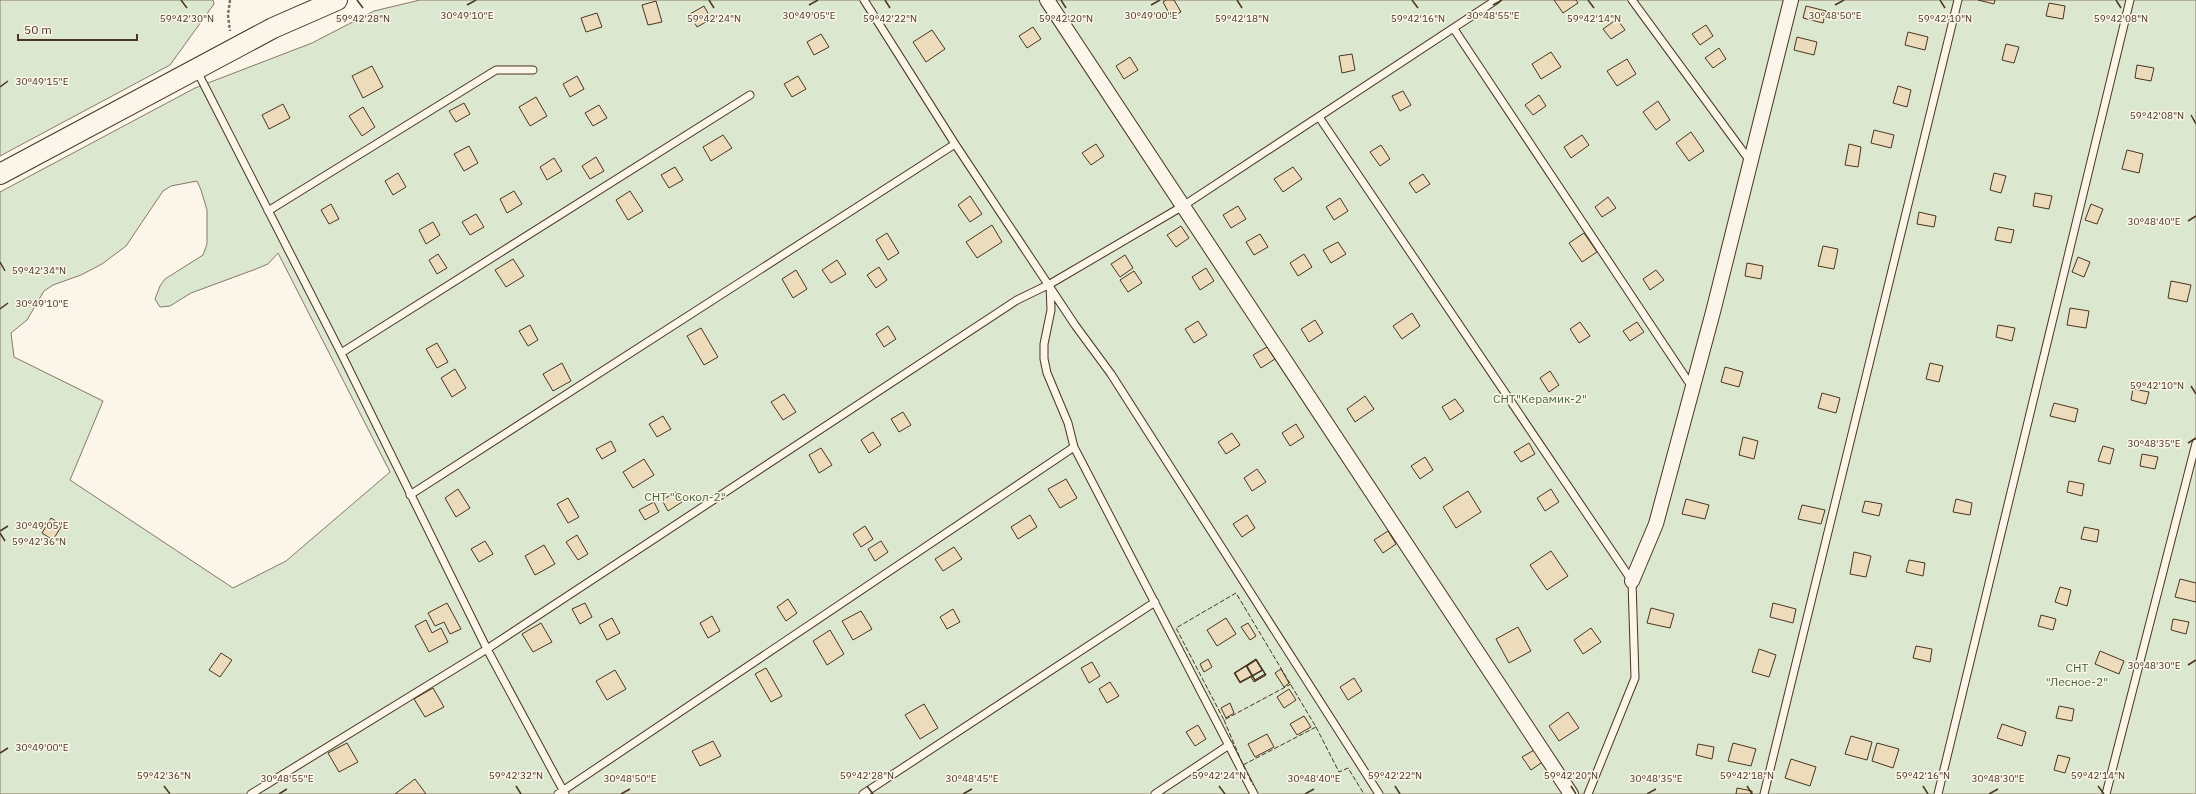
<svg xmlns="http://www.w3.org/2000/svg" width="2196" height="794" viewBox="0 0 2196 794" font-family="'IBM Plex Sans',sans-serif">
	<rect width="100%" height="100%" fill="#fbf6e9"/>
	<path fill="#dce7d0" stroke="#887966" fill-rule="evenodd" d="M0 0H213L214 4 170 65 0 156Z
		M420 0H2196V794H0V192L195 88 312 43 374 11ZM197 181 201 190 207 210V244L203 255 165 279 160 286 155 299 160 307 170 306 191 293 256 269 268 264 278 253 390 472 286 561 233 588 70 480 103 401 14 357 11 333 27 320 44 291 53 285 81 275 102 264 126 246 163 191 171 186Z"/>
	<path fill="#ecdcbc" stroke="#4a3520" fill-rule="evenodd" d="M1166 0H1174L1181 12 1171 17 1163 2Z
		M1554 0H1576L1578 3 1563 13Z
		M1978 0H1995L1994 4Z
		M656 1 662 22 648 25 642 5Z
		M2049 3 2065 6 2063 19 2046 16Z
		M704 6 711 19 697 27 690 14Z
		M1806 6 1826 11 1823 23 1803 18Z
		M597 13 602 27 586 32 581 18Z
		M1617 19 1625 30 1611 39 1603 29Z
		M1706 25 1713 36 1700 45 1692 34Z
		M1033 27 1041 39 1027 48 1019 36Z
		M932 30 945 49 926 62 913 42Z
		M1908 32 1928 37 1925 50 1905 45Z
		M821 34 829 47 814 55 807 42Z
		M1797 37 1817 42 1814 55 1794 50Z
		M2006 44 2019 47 2014 63 2002 60Z
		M1719 48 1726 59 1713 68 1705 58Z
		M1551 52 1561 67 1541 79 1532 64Z
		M1352 54 1355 70 1342 73 1339 56Z
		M1130 57 1138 70 1124 79 1116 66Z
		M1627 59 1636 74 1617 86 1607 71Z
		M2137 65 2154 68 2151 81 2135 78Z
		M372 66 383 87 363 98 352 76Z
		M577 76 584 89 570 97 563 84Z
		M798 76 806 89 792 97 784 84Z
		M1898 86 1911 90 1907 107 1893 103Z
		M1403 91 1411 105 1400 111 1392 96Z
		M1539 95 1546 106 1533 115 1525 105Z
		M536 97 547 116 530 126 519 107Z
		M1658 101 1670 120 1656 130 1643 112Z
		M464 103 470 114 456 122 449 111Z
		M283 104 290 118 269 129 262 115Z
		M599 105 607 118 593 126 585 113Z
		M363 107 375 127 362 136 349 116Z
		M1874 130 1894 135 1891 148 1871 143Z
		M1691 132 1704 151 1689 161 1676 143Z
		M723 135 732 148 711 161 703 147Z
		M1582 135 1589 145 1571 158 1564 147Z
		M1096 144 1104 156 1091 165 1082 153Z
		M1849 144 1861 147 1858 167 1845 165Z
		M1381 145 1390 159 1380 166 1370 152Z
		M469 146 478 163 464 171 454 154Z
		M2127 150 2143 154 2139 173 2122 169Z
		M596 157 604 171 590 179 582 166Z
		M554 158 562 171 547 180 540 167Z
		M675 167 683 180 669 188 661 175Z
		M1293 167 1302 179 1283 192 1274 179Z
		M398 173 406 187 393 195 385 181Z
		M1994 173 2006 176 2001 193 1990 190Z
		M1423 174 1430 184 1416 193 1409 183Z
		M514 191 522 204 507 213 500 199Z
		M630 191 643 211 628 220 616 200Z
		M2035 193 2052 196 2049 209 2033 206Z
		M970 196 982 214 970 222 958 205Z
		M1608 197 1616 208 1602 217 1595 207Z
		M1340 198 1348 211 1334 220 1326 207Z
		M331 204 339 219 329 224 321 210Z
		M2091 204 2103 209 2097 224 2085 220Z
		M1238 206 1246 219 1231 228 1223 215Z
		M1919 212 1936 216 1934 227 1917 224Z
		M476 214 484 227 470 235 462 222Z
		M433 222 440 235 426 244 419 230Z
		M992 225 1002 242 977 258 966 242Z
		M1181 226 1189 238 1176 247 1167 235Z
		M1998 227 2014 230 2011 243 1995 240Z
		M887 233 899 253 888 260 876 240Z
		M1584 233 1597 252 1582 262 1569 243Z
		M1260 234 1268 247 1254 255 1246 242Z
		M1338 242 1346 254 1331 263 1323 250Z
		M1823 246 1838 249 1834 269 1818 266Z
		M438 254 447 268 437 274 429 260Z
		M1304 254 1312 267 1298 276 1290 263Z
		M1125 255 1133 268 1120 277 1111 264Z
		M2078 257 2090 262 2084 277 2072 272Z
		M513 259 524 276 506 287 495 270Z
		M837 260 846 274 831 283 822 270Z
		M1747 263 1763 266 1761 279 1745 276Z
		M879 267 887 280 876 288 867 275Z
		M1206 268 1214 281 1200 290 1192 277Z
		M796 270 807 289 793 298 782 279Z
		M1656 270 1664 280 1650 290 1643 279Z
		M1134 271 1142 283 1128 292 1120 280Z
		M2171 281 2191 285 2187 302 2168 298Z
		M2070 308 2089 311 2086 328 2067 325Z
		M1412 313 1420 326 1402 339 1393 326Z
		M1315 320 1323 333 1309 342 1301 329Z
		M1198 321 1207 335 1194 343 1185 329Z
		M1580 322 1590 336 1579 343 1570 329Z
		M1637 322 1644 332 1630 341 1623 331Z
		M530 325 538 340 528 346 519 331Z
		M1998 325 2015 328 2012 341 1996 337Z
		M888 326 896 339 884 347 876 334Z
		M701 328 718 357 704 365 687 336Z
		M437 343 448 362 437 368 426 349Z
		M1267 347 1275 359 1261 368 1253 355Z
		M562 363 571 381 553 391 543 374Z
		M1930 363 1943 366 1939 382 1926 379Z
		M1725 367 1743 372 1739 387 1721 382Z
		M455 369 466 388 452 397 441 378Z
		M1550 371 1559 385 1549 392 1540 378Z
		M2133 389 2149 392 2146 404 2131 400Z
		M1822 393 1840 398 1836 413 1818 408Z
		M784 394 796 412 783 420 771 402Z
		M1365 396 1374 409 1355 422 1347 409Z
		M1455 399 1464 411 1450 420 1442 407Z
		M2054 403 2078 409 2075 422 2050 416Z
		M903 412 911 425 899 432 891 419Z
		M663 416 671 429 657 437 649 424Z
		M1296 424 1304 437 1290 446 1282 433Z
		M873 432 881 445 869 453 861 440Z
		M1232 433 1240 445 1226 454 1218 442Z
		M1743 437 1758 441 1754 459 1739 455Z
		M611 441 616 451 602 459 596 449Z
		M1529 443 1535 454 1521 462 1514 452Z
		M2103 446 2114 449 2110 464 2098 461Z
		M821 448 832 465 819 473 809 455Z
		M2142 454 2158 457 2155 469 2140 466Z
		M1425 457 1433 470 1420 479 1411 466Z
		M644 459 654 475 633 488 623 472Z
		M1257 469 1266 482 1252 491 1244 478Z
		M1066 479 1077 498 1060 508 1048 489Z
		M2069 481 2084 484 2082 496 2067 492Z
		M458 489 470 508 456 517 445 498Z
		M1551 489 1559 502 1545 511 1537 498Z
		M1468 491 1481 512 1456 528 1443 507Z
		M676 492 682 502 668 511 662 500Z
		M568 498 579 517 568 523 557 504Z
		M1686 499 1709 505 1705 519 1682 514Z
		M1956 499 1972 503 1970 515 1953 512Z
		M1865 501 1882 504 1879 516 1862 512Z
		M654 502 659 512 645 520 639 510Z
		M1802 505 1825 510 1821 524 1798 519Z
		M1030 515 1037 527 1018 539 1011 527Z
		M1247 515 1255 528 1242 537 1233 524Z
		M51 518 62 525 53 540 42 533Z
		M865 526 873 539 861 547 853 534Z
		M2084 527 2099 530 2097 542 2081 539Z
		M1388 531 1396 544 1383 553 1374 540Z
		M577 535 588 554 578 560 566 542Z
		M485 541 493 554 479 562 471 549Z
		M881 541 888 552 875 561 868 549Z
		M544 545 555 564 535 575 525 556Z
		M954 547 962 559 943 571 935 559Z
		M1551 551 1568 576 1547 590 1530 565Z
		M1854 552 1871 556 1866 577 1850 574Z
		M1909 560 1925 563 1923 576 1906 572Z
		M2180 579 2196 583V602L2175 597Z
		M2060 587 2071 590 2067 606 2055 602Z
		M788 599 797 613 786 621 777 607Z
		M447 603 461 629 450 634 444 622 435 626 428 613Z
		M585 603 592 617 580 624 572 609Z
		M1773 603 1796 609 1793 623 1770 617Z
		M1651 608 1674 614 1670 628 1647 623Z
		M953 609 960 622 947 629 940 617Z
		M861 611 872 629 853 640 842 621Z
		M2041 615 2056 619 2053 630 2038 626Z
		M712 616 720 631 708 638 700 623Z
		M612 618 620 633 607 640 599 625Z
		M1226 618 1236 634 1217 646 1207 630Z
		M2173 619 2189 622 2186 634 2171 630Z
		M426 620 432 633 441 628 448 642 429 652 415 626Z
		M541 623 552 642 533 652 522 634Z
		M1248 623 1256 636 1250 640 1241 627Z
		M1518 627 1531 651 1509 663 1496 639Z
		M1591 628 1601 642 1583 654 1574 640Z
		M830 630 844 654 827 665 813 641Z
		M1916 646 1932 649 1930 662 1913 658Z
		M1759 649 1776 655 1769 677 1752 672Z
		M2100 651 2124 661 2119 674 2095 664Z
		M221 653 232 660 220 677 209 670Z
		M1208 659 1212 667 1204 672 1200 664Z
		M1256 659 1263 670 1240 683 1234 673ZM1256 660 1262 670 1240 682 1235 673Z
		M1256 659 1266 675 1255 681 1246 666ZM1256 660 1265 674 1255 680 1247 666Z
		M1256 660 1265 674 1255 680 1247 666Z
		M1092 662 1100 676 1089 683 1081 668Z
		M1246 666 1252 676 1240 682 1235 673Z
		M766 668 782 696 771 702 755 674Z
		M1281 669 1289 683 1284 687 1275 673Z
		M615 670 626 689 607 700 596 681Z
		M1263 670 1266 675 1254 682 1251 677Z
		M1354 678 1362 691 1348 700 1340 687Z
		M1110 682 1119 696 1107 703 1099 689Z
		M433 688 444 707 425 717 414 699Z
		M1289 689 1296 700 1284 708 1277 697Z
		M1230 703 1234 713 1226 718 1221 708Z
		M924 704 938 728 920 739 905 715Z
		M2059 706 2074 709 2072 721 2056 718Z
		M1568 712 1579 728 1559 741 1549 726Z
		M1304 716 1311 727 1297 735 1290 724Z
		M2002 724 2026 732 2022 746 1997 738Z
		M1198 725 1206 739 1195 746 1186 732Z
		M1267 734 1274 747 1255 757 1248 744Z
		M1851 736 1872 742 1867 760 1845 754Z
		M713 741 721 756 700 766 692 751Z
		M347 743 358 762 339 772 328 753Z
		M1733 743 1756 749 1751 766 1728 761Z
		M1877 743 1899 749 1893 768 1872 761Z
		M1698 744 1714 747 1712 759 1696 755Z
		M1536 749 1544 761 1531 770 1522 757Z
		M2058 755 2070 758 2065 773 2054 770Z
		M1791 759 1816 767 1810 786 1785 778Z
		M415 779 426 794H395Z
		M1737 788 1752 791V794H1736Z"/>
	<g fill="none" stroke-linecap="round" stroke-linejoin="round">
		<g stroke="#4a3520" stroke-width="9">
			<path id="lane" d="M864 0 955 144 1075 325 1111 374 1379 794
				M1632 0 1750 161
				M1454 29 1692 387
				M197 71 341 353 487 649 565 794
				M1319 117 1632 581 1635 678 1588 794
				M268 211 496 70H533
				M1050 284 1051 310 1044 344V359L1047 373 1068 423 1074 447 1254 794
				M341 353 750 95
				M410 495 955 144
				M251 794 487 649 1017 300 1050 284 1183 206 1496 0
				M558 794 1074 447
				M863 794 1155 602
				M1155 794 1229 745
				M1764 794 1958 0
				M1938 794 2130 0
				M2106 794 2196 443"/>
		</g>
		<g stroke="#4a3520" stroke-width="16">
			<path id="street" d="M1047 0 1571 794
				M1632 581 1656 524 1713 312 1791 0"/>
		</g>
		<g stroke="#4a3520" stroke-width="22">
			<path id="secondary" d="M0 174 273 28 337 0"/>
		</g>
		<path stroke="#7f6f5c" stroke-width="2.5" stroke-dasharray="3 2" stroke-linecap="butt" d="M230 0 228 15 230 31"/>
		<use href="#lane" stroke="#fbf6e9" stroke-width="7"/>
		<use href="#street" stroke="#fbf6e9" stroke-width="14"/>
		<use href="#secondary" stroke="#fbf6e9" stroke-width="20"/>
		<path stroke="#4a3520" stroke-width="1" stroke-dasharray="5 2" stroke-linecap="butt" d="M1224 720 1243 765 1316 727 1236 593 1176 628 1224 720 1291 684
			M1316 727 1339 772 1348 768 1364 794
			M1243 765 1253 785"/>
	</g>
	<path fill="none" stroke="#4a3520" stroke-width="1.5" d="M181 0 187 8M357 0 363 8M709 0 714 8M885 0 890 8M1061 0 1066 8M1237 0 1242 8M1412 0 1418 8M1588 0 1594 8M1940 0 1945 8M2116 0 2121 8M467 5 476 0M809 5 818 0M1151 5 1160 0M1493 5 1502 0M1835 5 1844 0M0 87 8 81M2191 115 2196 124M2188 221 2196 216M0 262 5 271M0 309 8 303M2191 386 2196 394M2188 443 2196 438M0 531 8 526M0 533 5 541M2188 665 2196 660M0 753 8 748M164 786 170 794M516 786 521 794M867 786 873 794M1219 786 1225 794M1395 786 1400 794M1571 786 1576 794M1747 786 1752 794M1923 786 1928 794M2098 786 2104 794M279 794 287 789M621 794 630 789M963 794 972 789M1305 794 1314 789M1647 794 1656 789M1989 794 1998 789"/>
	<g text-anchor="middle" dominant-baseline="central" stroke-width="3" stroke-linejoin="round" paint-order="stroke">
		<g font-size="12" fill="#436837" stroke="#fbf6e9">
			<text x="1540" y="398">СНТ"Керамик-2"</text>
			<text x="685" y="496">СНТ "Сокол-2"</text>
			<text x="2077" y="667">СНТ<tspan x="2077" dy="14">"Лесное-2"</tspan></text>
		</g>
	</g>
	<g font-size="10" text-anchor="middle" fill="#4a3520" stroke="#fbf6e9" stroke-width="3" stroke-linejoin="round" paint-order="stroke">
		<text x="467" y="19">30°49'10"E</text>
		<text x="809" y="19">30°49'05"E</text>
		<text x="1151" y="19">30°49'00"E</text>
		<text x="1493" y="19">30°48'55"E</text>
		<text x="1835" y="19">30°48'50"E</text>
		<text x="1945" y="22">59°42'10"N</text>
		<text x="187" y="22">59°42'30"N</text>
		<text x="363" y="22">59°42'28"N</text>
		<text x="714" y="22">59°42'24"N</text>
		<text x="890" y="22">59°42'22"N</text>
		<text x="1066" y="22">59°42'20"N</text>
		<text x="1418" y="22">59°42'16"N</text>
		<text x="1594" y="22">59°42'14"N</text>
		<text x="2121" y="22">59°42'08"N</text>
		<text x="1242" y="22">59°42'18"N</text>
		<text x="42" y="85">30°49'15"E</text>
		<text x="2157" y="119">59°42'08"N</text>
		<text x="2154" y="225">30°48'40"E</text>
		<text x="39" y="274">59°42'34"N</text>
		<text x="42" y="307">30°49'10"E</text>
		<text x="2157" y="389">59°42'10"N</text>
		<text x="2154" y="447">30°48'35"E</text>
		<text x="42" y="529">30°49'05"E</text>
		<text x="39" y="545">59°42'36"N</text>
		<text x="2154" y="669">30°48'30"E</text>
		<text x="42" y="751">30°49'00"E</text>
		<text x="164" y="779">59°42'36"N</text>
		<text x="516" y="779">59°42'32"N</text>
		<text x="867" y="779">59°42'28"N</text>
		<text x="1219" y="779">59°42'24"N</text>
		<text x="1395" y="779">59°42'22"N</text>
		<text x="1571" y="779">59°42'20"N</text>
		<text x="1747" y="779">59°42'18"N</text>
		<text x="1923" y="779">59°42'16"N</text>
		<text x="2098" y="779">59°42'14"N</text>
		<text x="287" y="782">30°48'55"E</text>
		<text x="630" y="782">30°48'50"E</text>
		<text x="972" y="782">30°48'45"E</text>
		<text x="1314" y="782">30°48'40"E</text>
		<text x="1656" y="782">30°48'35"E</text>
		<text x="1998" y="782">30°48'30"E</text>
	</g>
	<path d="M18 34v6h119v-6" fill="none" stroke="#4a3520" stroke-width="2"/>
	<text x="24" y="34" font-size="12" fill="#4a3520" stroke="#fbf6e9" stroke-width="3" paint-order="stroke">50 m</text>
</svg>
